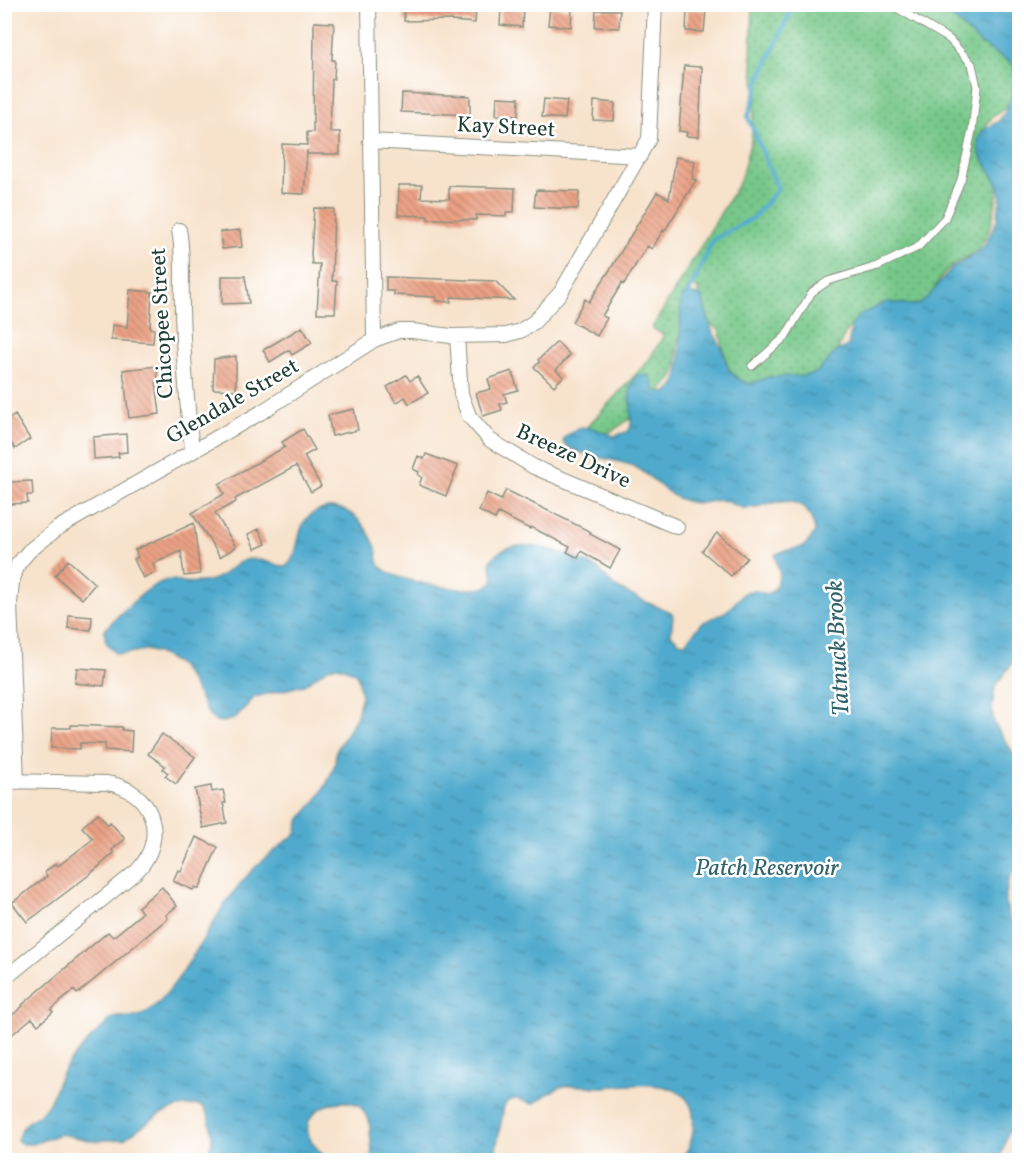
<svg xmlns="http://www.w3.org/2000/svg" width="1024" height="1165" viewBox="0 0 1024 1165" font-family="Vollkorn,serif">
	<defs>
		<pattern id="park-dots" width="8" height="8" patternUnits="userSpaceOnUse" patternTransform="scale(1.5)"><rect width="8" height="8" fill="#76c789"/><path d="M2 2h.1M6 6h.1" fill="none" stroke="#60a371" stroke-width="1.8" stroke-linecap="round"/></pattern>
		<pattern id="water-ripples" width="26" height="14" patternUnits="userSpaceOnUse" patternTransform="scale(1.5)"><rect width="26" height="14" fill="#4faacd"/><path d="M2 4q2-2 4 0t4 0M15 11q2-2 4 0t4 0" fill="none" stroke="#418ca7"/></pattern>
		<pattern id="building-back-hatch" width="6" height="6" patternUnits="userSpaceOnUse" patternTransform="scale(1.5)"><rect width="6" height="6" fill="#eca285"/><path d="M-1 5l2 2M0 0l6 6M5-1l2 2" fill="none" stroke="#bf856e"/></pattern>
	</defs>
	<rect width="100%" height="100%" fill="#fff"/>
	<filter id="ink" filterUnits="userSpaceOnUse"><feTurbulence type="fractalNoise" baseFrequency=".0167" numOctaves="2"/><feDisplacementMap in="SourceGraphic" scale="12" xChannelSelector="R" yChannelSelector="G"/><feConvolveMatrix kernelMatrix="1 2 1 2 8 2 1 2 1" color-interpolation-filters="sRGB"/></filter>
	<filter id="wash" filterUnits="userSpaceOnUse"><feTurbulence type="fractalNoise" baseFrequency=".008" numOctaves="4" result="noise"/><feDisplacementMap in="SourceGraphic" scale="24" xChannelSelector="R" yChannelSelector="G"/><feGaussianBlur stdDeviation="1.35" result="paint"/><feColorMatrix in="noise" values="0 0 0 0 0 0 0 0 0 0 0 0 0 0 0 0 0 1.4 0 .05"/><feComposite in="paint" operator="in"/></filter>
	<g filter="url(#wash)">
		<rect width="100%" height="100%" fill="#f7e2cb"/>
		<path fill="url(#park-dots)" stroke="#4a825e" stroke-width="1.5" d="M913 4 947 14 1012 57 1017 80 1008 108C960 126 1003 164 997 196 994 216 989 243 972 254 963 260 952 264 945 272 937 281 933 293 927 304L854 323C839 335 841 354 827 365 821 370 811 377 803 379 785 383 744 390 731 375 727 371 722 339 719 330L706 321 698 291 699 288 688 287 680 336C675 347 679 358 676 369 670 389 625 424 607 434L585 429 649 360 664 335 652 328 740 181 751 140 756 96 751 53 753 5Z"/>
		<path fill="url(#water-ripples)" stroke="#377480" stroke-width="1.5" d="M913 5H1019L1020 639 1011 665 995 687 992 708 994 723 1019 762V863C1003 883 1000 911 1019 930L1020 1118 1008 1133 1000 1160H677C688 1154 692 1142 693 1129 700 1074 637 1085 602 1087 590 1087 576 1084 565 1086 555 1087 541 1099 533 1104L517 1099 508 1101 504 1106 495 1155 491 1160H375L372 1153 369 1120 360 1106C341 1095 303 1108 308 1133 311 1146 321 1150 326 1160H206L212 1141 211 1127 208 1114 203 1107 197 1105 179 1107 160 1114 124 1139 94 1141 60 1134 33 1144H22L17 1140C24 1119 31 1123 44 1110 53 1101 55 1084 62 1073 75 1052 95 1035 112 1018 126 1015 134 1021 147 1012 175 993 205 934 225 904 247 872 265 857 296 834L299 821 318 798 327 783 335 764 336 751 357 716 361 697 358 677 354 672 338 666 328 668 304 685 255 697 234 719 223 722 215 721 210 717 190 680 178 664 158 653 145 650 123 654 115 653 106 642 104 630C117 617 151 581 169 580 173 579 178 582 183 582 193 583 205 583 215 579 227 574 238 559 251 559 264 558 274 567 287 566 304 549 292 519 320 510 347 501 364 522 375 545 378 552 376 561 381 567 396 582 462 592 483 588 488 587 491 583 494 580L490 562C509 530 571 553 596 568 605 573 608 583 616 587 633 597 652 605 671 612L673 616 671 634 679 642 685 643 702 623 727 611 744 593 753 590 767 594 774 590 780 575 775 555C796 542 800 559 815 531 812 519 808 506 795 503 779 498 762 508 746 508 737 509 729 500 720 500 712 500 705 504 697 503 666 501 655 475 631 465 615 459 571 455 563 442L566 436 580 427 592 428 614 436 629 431C637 411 621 393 637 376L648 375 653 383 654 390 665 393C668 391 671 390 673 387 684 374 679 317 681 298 688 290 693 294 702 297L712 331 722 348 728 368 738 379 749 384 769 377 803 376 816 373 837 351 848 346 852 324 861 314 887 302 912 305 920 304 929 296 951 269 977 253 985 245 997 220 1001 195 998 184 979 153 978 140 982 131 999 121 1006 111 1018 77 1016 66 981 44 953 18 925 10Z"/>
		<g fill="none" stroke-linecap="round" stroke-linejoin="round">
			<path stroke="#4faacd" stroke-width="4.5" d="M690 296 689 292 713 240 753 218 778 189 748 117 761 76 794 4"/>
		</g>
		<g id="blocks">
			<path fill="url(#building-back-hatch)" d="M404 4 453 7V4L476 6 475 23 452 21V20L404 21Z
				M550 7 572 9 571 27 548 25Z
				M501 8 523 9 522 27 500 25Z
				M687 9 706 10 704 32 686 31Z
				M596 10H620L619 28 595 27Z
				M314 22 334 23 332 60H335L334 79H332L330 132H340V154H307V150L304 194 281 193 282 144 307 145V132H313Z
				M684 66 702 67 699 137 686 136 687 132 679 131Z
				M402 93 470 96V115L401 112Z
				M497 97 519 98 518 116 496 115Z
				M544 99 567 101 565 119 542 117Z
				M594 101 615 103 614 121 593 120Z
				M676 157 695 161 692 179 696 180 664 232 663 230 652 249 647 246 624 284 622 283 602 316 607 318 597 336 572 322 585 299 589 302 613 265 657 192 669 199Z
				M399 185H422L421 198 449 199V186L515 188 514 212H506V216L476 215V220L428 219V216L398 215Z
				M536 190 579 191 578 209 534 207Z
				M314 208 334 209 332 281H337L335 313H317L320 264H312L311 254Z
				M240 230 242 247 222 249 220 232Z
				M222 276H245L249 303 222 304Z
				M386 277 495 281 514 300 451 297V302L436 301V297L394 295V291H386Z
				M130 290 152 292 150 328 154 329 153 343 111 340 112 325 127 327Z
				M302 327 312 343 292 355 289 350 270 362 263 350Z
				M557 342 570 355 556 370 563 377 554 386 534 367 540 362 538 360Z
				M236 356V390L213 389 214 359Z
				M157 366 158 381H156L160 414 129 418 123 370Z
				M512 371 518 390 504 394 507 402 500 404 502 410 483 416 476 393 491 389 488 379Z
				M406 375 410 381 417 376 428 393 409 404 405 397 396 403 387 387Z
				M354 409 358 430 332 436 328 415Z
				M15 415 30 439 15 449 4 432V422Z
				M303 429 315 450 304 456 321 486 311 492 296 466 235 499 236 502 215 513 236 547 220 557 192 513 224 494 219 484 285 447 282 442Z
				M126 434 127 452 118 453 119 457 94 459 93 437Z
				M426 454 458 466 446 496 419 485 422 477 418 475 419 472 413 469 418 456 424 459Z
				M32 481 33 495H27L28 503 10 504 9 482Z
				M506 490 591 532 590 534 620 550 610 568 581 551 578 558 567 552 570 547 531 527 530 529 498 513 495 519 479 511 487 493 501 500Z
				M194 523 200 574 184 576 181 551 153 564 156 572 143 578 134 559 138 557 135 550Z
				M259 529 266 544 255 549 248 534Z
				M717 533 747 558 731 576 702 551Z
				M68 560 95 584 82 599 55 576Z
				M69 615 92 617 91 630 68 628Z
				M77 668 106 670 104 686 75 683Z
				M71 725 122 727V730L132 731 131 752 105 750V744L80 743V749L51 748 52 728H71Z
				M162 734 195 757 176 784 165 776 168 773 163 769 165 766 148 754Z
				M211 786 212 792 223 790 226 803H223L227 823 203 828 195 789Z
				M98 813 108 825 110 822 125 839 112 850 114 853 89 875 27 922 12 903 47 876 45 872 56 863 58 866 93 839 82 827Z
				M196 837 218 847 199 889 195 887 193 890 173 881 178 870 181 871Z
				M162 887 177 906 166 915 168 918 77 994 74 990 51 1010 53 1012 38 1025 32 1018 4 1041V1022L23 1006 22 1005 108 932 113 937 142 913 138 907Z"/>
		</g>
	</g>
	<g filter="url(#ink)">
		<use href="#blocks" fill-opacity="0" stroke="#8b9080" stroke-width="1.5"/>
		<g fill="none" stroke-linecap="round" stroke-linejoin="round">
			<g stroke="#8b9080" stroke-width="9">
				<path id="lane" d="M752 366 785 337 812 292 828 281 878 266 918 247 945 218 961 180 972 131 977 87 972 64 949 39 890 4"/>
			</g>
			<g stroke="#8b9080" stroke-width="16">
				<path id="street" d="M369 4 374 340
					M370 141 640 156
					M179 230C184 256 181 281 182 308 183 356 187 403 192 451
					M457 336 461 394 469 416 490 440 534 467 677 527
					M4 781 106 783C153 789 169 837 137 871L4 979
					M17 782 10 603 12 582 18 564 29 551 58 528 260 413 374 340 399 331H412L451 336 506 335 520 331 534 322 561 292 649 139 655 4"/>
			</g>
			<use href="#lane" stroke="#fff" stroke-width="7"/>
			<use href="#street" stroke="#fff" stroke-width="14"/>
		</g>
	</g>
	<g text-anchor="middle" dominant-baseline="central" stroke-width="5" stroke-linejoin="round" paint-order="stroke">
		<g font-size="22" fill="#1f3d34" stroke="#fff">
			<text transform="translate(506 128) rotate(3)">Kay Street</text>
			<text transform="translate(163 323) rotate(-93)">Chicopee Street</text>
			<text transform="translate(233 402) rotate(-30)">Glendale Street</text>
			<text transform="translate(573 457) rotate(25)">Breeze Drive</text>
		</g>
		<g font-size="24" font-style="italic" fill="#30636a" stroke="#fff">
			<text transform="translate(839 648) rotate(-93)">Tatnuck Brook</text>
			<text x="767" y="869">Patch Reservoir</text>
		</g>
	</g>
	<rect width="1024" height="1165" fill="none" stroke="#fff" stroke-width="24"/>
</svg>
